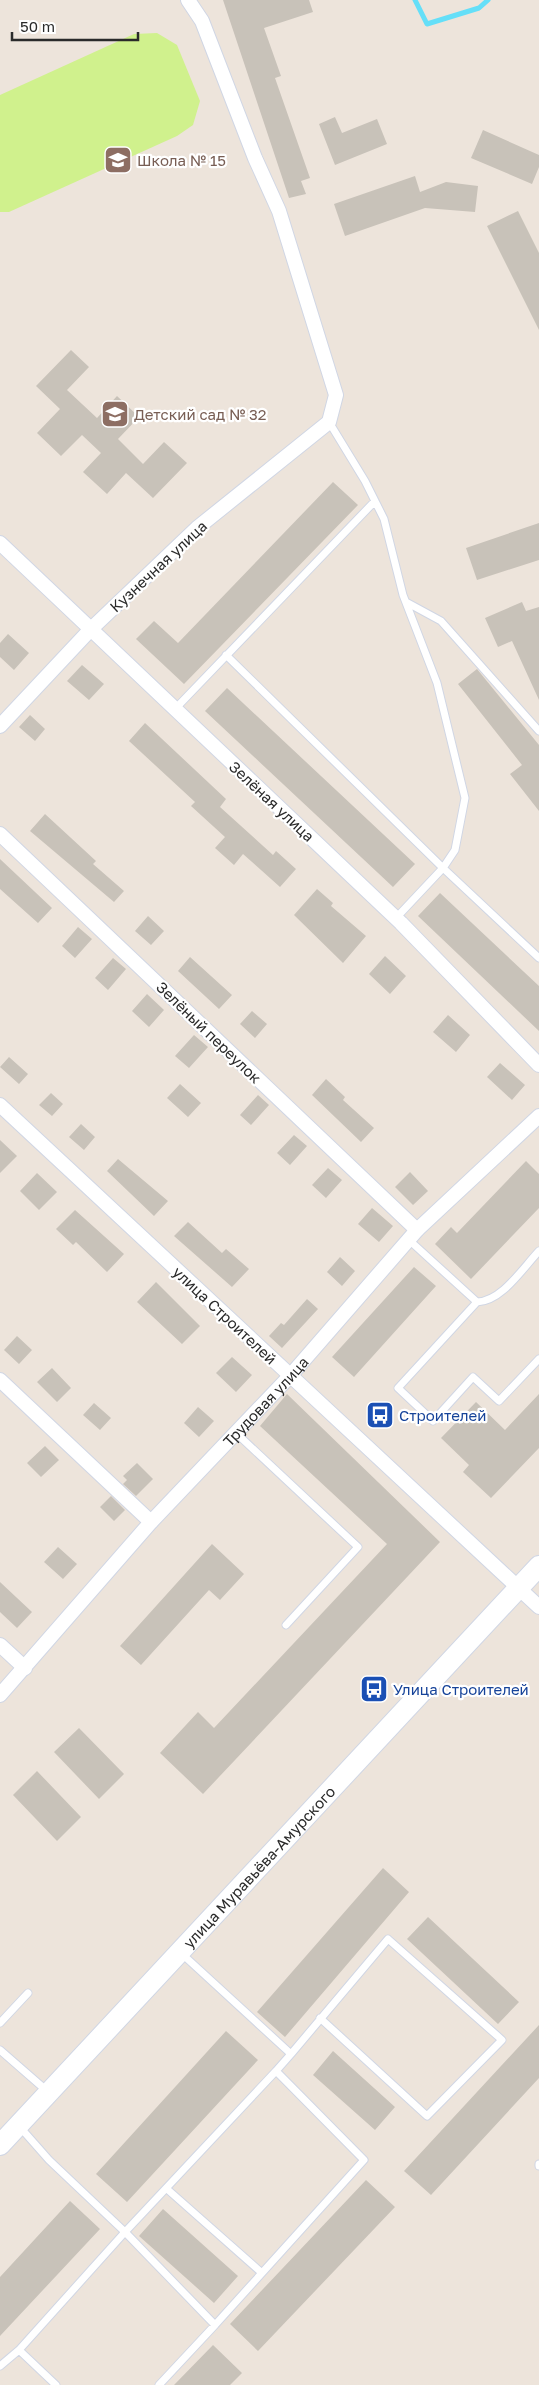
<svg xmlns="http://www.w3.org/2000/svg" width="539" height="2385" viewBox="0 0 539 2385" font-family="'Golos Text',sans-serif">
	<rect width="100%" height="100%" fill="#ede4db"/>
	<path fill="#d0f18d" d="M157 33 177 45 200 101 193 125 177 136 9 212H0V95L134 34Z"/>
	<g fill="none" stroke-linecap="round" stroke-linejoin="round">
		<path stroke="#65dff8" stroke-width="5" d="M415 0 427 24 479 8 488 0"/>
	</g>
	<path fill="#c8c2b9" d="M223 0H309L313 12 264 28 281 76 275 78 310 178 301 181 306 194 289 198Z
		M335 117 342 133 377 119 387 144 335 165 319 124Z
		M483 130 539 155V167L532 184 471 158Z
		M415 176 420 192 446 182 478 186 475 212 425 208 345 236 334 204Z
		M518 211 539 253V330L487 226Z
		M71 350 89 367 67 390 97 418 117 396 139 417 118 439 143 464 164 442 187 463 153 498 126 473 107 494 83 472 101 453 82 435 61 456 37 433 60 409 36 386Z
		M333 482 358 505 184 684 136 639 154 621 178 643Z
		M539 523V560L477 580 466 548Z
		M522 602 526 611 539 607V700L512 641 498 647 485 618Z
		M8 634 29 653 14 670 0 657V643Z
		M82 665 104 684 89 700 67 681Z
		M477 669 539 745V811L510 774 522 765 458 684Z
		M227 688 415 864 393 887 205 711Z
		M30 715 45 729 35 741 19 727Z
		M145 723 226 799 220 807 273 855 276 851 296 869 280 887 243 854 234 865 215 848 225 837 191 806 195 802 129 741Z
		M45 814 96 861 93 864 124 891 114 902 30 831Z
		M0 859 52 908 38 923 0 889Z
		M317 889 333 903 331 906 366 936 343 963 294 915Z
		M440 893 539 986V1031L418 916Z
		M148 916 164 931 151 945 135 931Z
		M78 927 92 939 75 958 62 946Z
		M385 956 406 976 390 994 369 974Z
		M190 957 232 995 219 1009 178 971Z
		M113 958 126 969 108 990 95 978Z
		M147 994 164 1010 149 1027 132 1011Z
		M252 1011 267 1024 255 1038 240 1024Z
		M448 1015 470 1035 456 1052 433 1032Z
		M194 1035 208 1047 189 1068 175 1056Z
		M9 1057 28 1074 19 1084 0 1067Z
		M500 1063 525 1085 512 1100 487 1077Z
		M326 1079 345 1097 343 1100 374 1128 361 1142 312 1095Z
		M180 1084 201 1103 188 1117 167 1098Z
		M51 1093 63 1104 52 1116 39 1105Z
		M258 1095 269 1105 251 1125 240 1115Z
		M81 1124 95 1137 84 1150 69 1137Z
		M294 1135 307 1146 290 1165 277 1153Z
		M0 1140 17 1156 0 1173Z
		M118 1159 168 1201 154 1216 107 1171Z
		M526 1161 539 1174V1208L471 1279 435 1244 451 1227 457 1233Z
		M328 1168 342 1180 326 1198 312 1185Z
		M410 1172 428 1191 413 1205 395 1187Z
		M37 1173 57 1192 39 1210 20 1191Z
		M372 1208 393 1226 379 1242 358 1224Z
		M75 1210 124 1254 107 1272 76 1242 73 1245 56 1229Z
		M188 1222 222 1253 226 1249 249 1269 232 1287 174 1236Z
		M340 1257 355 1271 342 1286 327 1272Z
		M414 1267 436 1286 354 1377 332 1357Z
		M156 1282 200 1326 182 1344 137 1302Z
		M307 1299 318 1309 282 1348 269 1336 281 1323 284 1325Z
		M17 1336 32 1350 19 1364 4 1350Z
		M232 1357 252 1375 236 1392 216 1373Z
		M52 1368 71 1388 57 1402 37 1382Z
		M287 1394 440 1542 203 1794 160 1753 198 1712 214 1728 387 1544 260 1426Z
		M539 1394V1448L491 1498 463 1472 469 1465 441 1438 476 1402 505 1430Z
		M94 1403 111 1418 100 1430 83 1415Z
		M198 1407 214 1421 199 1437 184 1423Z
		M45 1446 59 1460 41 1477 27 1463Z
		M137 1463 153 1479 136 1496 123 1484 127 1480 123 1476Z
		M111 1496 125 1510 114 1521 100 1507Z
		M212 1544 244 1574 220 1600 209 1590 141 1665 120 1646Z
		M58 1547 77 1564 63 1579 44 1562Z
		M0 1582 32 1612 17 1628 0 1612Z
		M79 1728 124 1774 99 1799 54 1752Z
		M37 1771 81 1817 57 1841 13 1795Z
		M383 1868 409 1892 285 2037 257 2012Z
		M428 1917 519 2002 498 2024 407 1939Z
		M539 2025V2078L431 2195 404 2171Z
		M226 2031 258 2060 127 2202 96 2174Z
		M333 2051 395 2107 375 2130 313 2075Z
		M366 2180 395 2207 258 2351 230 2324Z
		M70 2201 100 2229 0 2336V2277Z
		M163 2209 238 2276 214 2303 139 2236Z
		M213 2345 242 2373 230 2385H174Z"/>
	<g fill="none" stroke-linecap="round" stroke-linejoin="round">
		<g stroke="#d0d6e4" stroke-width="9">
			<path id="lane" d="M329 422 365 481 384 519 403 595 437 683 465 798 455 850 443 868 396 918
				M406 602 441 621 539 731
				M226 655 443 868 539 958
				M175 709 375 501
				M409 1240 477 1302C502 1301 522 1269 539 1251
				M477 1302 398 1388 433 1421 473 1377 499 1401 539 1359
				M236 1433 358 1547 286 1625
				M0 2023 28 1993
				M0 2050 47 2091
				M291 2054 388 1939 502 2040 427 2116 320 2018
				M19 2126 49 2160 125 2232 215 2325 364 2160 276 2071 291 2054 181 1953
				M539 2164V2166
				M167 2189 262 2273
				M0 2366 19 2350
				M56 2385 19 2350 125 2232 276 2071
				M159 2385 215 2325"/>
		</g>
		<g stroke="#d0d6e4" stroke-width="16">
			<g id="street">
				<path d="M0 543 401 923 539 1065"/>
				<path d="M0 726 90 630 197 528 329 422 336 395 279 211 255 158 202 21 188 0"/>
				<path d="M0 834 417 1230"/>
				<path d="M0 1105 539 1607"/>
				<path d="M0 1380 151 1522"/>
				<path d="M0 1645 25 1668"/>
				<path id="s1" d="M0 1695 151 1522 290 1376 417 1230 539 1116"/>
			</g>
		</g>
		<g stroke="#d0d6e4" stroke-width="22">
			<g id="secondary">
				<path id="s2" d="M0 2145 539 1566"/>
			</g>
		</g>
		<use href="#lane" stroke="#fff" stroke-width="7"/>
		<use href="#street" stroke="#fff" stroke-width="14"/>
		<use href="#secondary" stroke="#fff" stroke-width="20"/>
	</g>
	<defs>
		<g id="school-square" transform="scale(1.4375)"><rect x="-9" y="-9" width="18" height="18" rx="4" fill="#8d6e63" stroke="#fff"/><path d="M0-5L7-2L0 1L-7-2ZM-4 1L0 2.5L4 1V4Q0 6-4 4Z" fill="#fff"/></g>
		<g id="bus-square" transform="scale(1.4375)"><rect x="-9" y="-9" width="18" height="18" rx="4" fill="#1a4fb4" stroke="#fff"/><path d="M-5-6H5V4H4V6H2V4H-2V6H-4V4H-5ZM-3.5-4V0h7V-4ZM-3.5 1.2v1.5H-2V1.2ZM2 1.2v1.5H3.5V1.2Z" fill="#fff"/></g>
	</defs>
	<g fill-rule="evenodd">
		<use href="#school-square" x="118" y="160"/>
		<use href="#school-square" x="115" y="414"/>
		<use href="#bus-square" x="380" y="1415"/>
		<use href="#bus-square" x="374" y="1689"/>
	</g>
	<g text-anchor="middle" dominant-baseline="central" stroke-width="4.5" stroke-linejoin="round" paint-order="stroke">
		<g font-size="15" fill="#785e54" stroke="#fff" text-anchor="start">
			<text x="137" y="160">Школа № 15</text>
			<text x="134" y="414">Детский сад № 32</text>
		</g>
		<g font-size="15" fill="#2a2a2a" stroke="#fff">
			<text transform="translate(158 566) rotate(-43)">Кузнечная улица</text>
			<text transform="translate(272 801) rotate(43)">Зелёная улица</text>
			<text transform="translate(209 1032) rotate(44)">Зелёный переулок</text>
			<text transform="translate(225 1315) rotate(43)">улица Строителей</text>
			<text stroke="none"><textPath href="#s1" startOffset="396">Трудовая улица</textPath></text>
			<text stroke="none"><textPath href="#s2" startOffset="380">улица Муравьёва-Амурского</textPath></text>
		</g>
		<g font-size="15" fill="#164399" stroke="#fff" text-anchor="start">
			<text x="399" y="1415">Строителей</text>
			<text x="393" y="1689">Улица Строителей</text>
		</g>
	</g>
	<path d="M12 32v8h126v-8" fill="none" stroke="#2a2a2a" stroke-width="2.5"/>
	<text x="20" y="32" font-size="15" fill="#2a2a2a" stroke="#ffffff" stroke-width="4" paint-order="stroke">50 m</text>
</svg>
